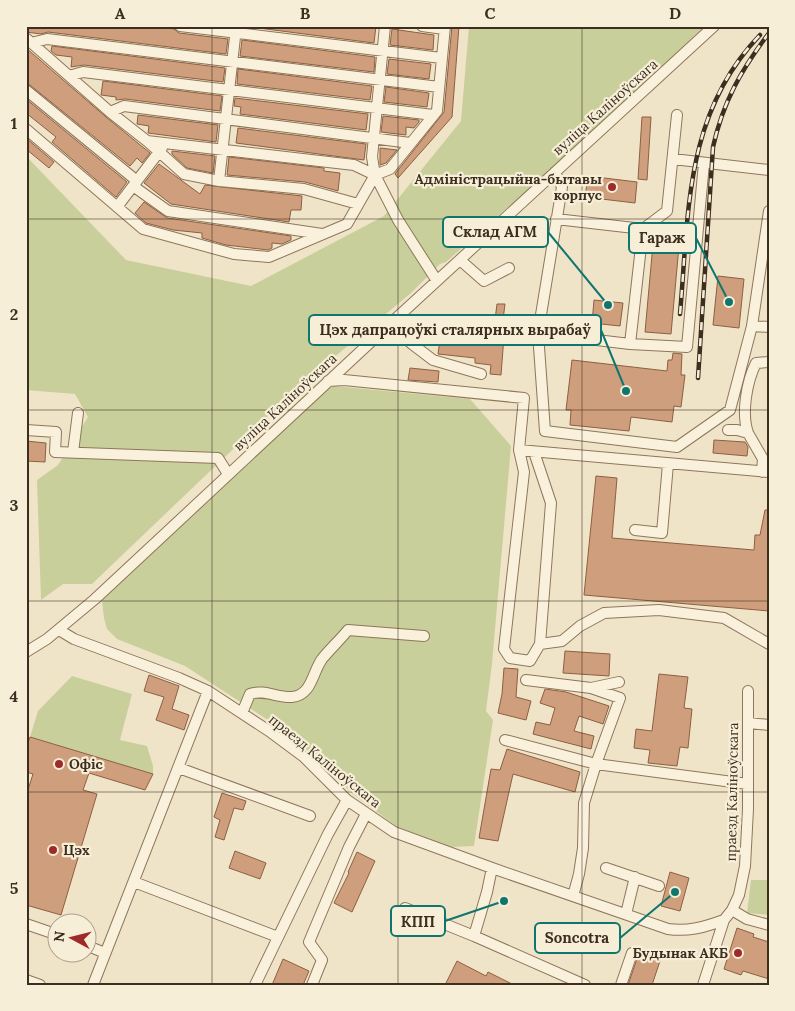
<svg xmlns="http://www.w3.org/2000/svg" width="795" height="1011" viewBox="0 0 795 1011" font-family="Lora,serif">
	<rect width="100%" height="100%" fill="#f0e4c8"/>
	<path fill="#c9cf9b" d="M469 26H705L570 152 446 262 440 264 411 293 296 389 92 584H63L41 600 37 480 58 465 88 417 75 394 26 390V156L126 260 251 286 384 216 461 121Z
		M334 386 470 399 511 446 492 664 486 711 493 720 474 846 452 847 396 826 353 794 309 752 268 720 185 666 117 639 107 629 104 618 102 601 111 589 321 393Z
		M72 676 132 694 120 740 147 746 153 766V774L30 737 38 711Z
		M751 880H769V915L747 913Z"/>
	<path fill="#cf9f7d" stroke="#8d5f41" d="M26 26H153L174 29 179 33 228 39 226 54 48 32 41 34 26 32Z
		M243 26H376L374 43Z
		M452 26H459L452 117 398 178 395 174 444 112Z
		M392 29 434 35 433 50 390 45Z
		M242 40 375 57 374 72 240 56Z
		M52 46 225 68 223 82 84 65 71 67 72 57 56 55 51 51Z
		M26 48 106 117 150 153 142 163 137 158 130 166 30 85 26 83Z
		M389 59 431 64 429 79 387 74Z
		M238 69 372 86 370 100 237 84Z
		M103 81 222 96 220 111 125 99 116 100V97L101 95Z
		M386 87 429 93 427 107 384 102Z
		M235 98 368 114 366 130 240 114 241 107 234 106Z
		M26 99 127 182 116 197 52 142 56 137 26 113Z
		M138 115 218 125 216 142 148 133 149 126 137 124Z
		M383 116 419 120V122L414 128 406 127V135L381 132Z
		M642 117H651L647 180 638 179Z
		M238 128 366 144 364 160 236 143Z
		M26 138 54 162 49 168 26 149Z
		M380 148 397 150 386 163 380 165Z
		M172 151 215 156 213 173 187 168 172 154Z
		M229 157 324 168V171L340 173 338 191 305 182 227 175Z
		M159 164 200 194 205 185 302 196 301 210H291L289 222 171 204 144 183Z
		M588 176 637 182 635 203 585 197Z
		M144 202 167 218 291 236V240L282 244 272 243V248L268 250 226 245 202 238V233L173 230 146 223 135 213Z
		M654 233 680 235 671 334 645 332Z
		M718 276 744 279 739 328 713 325Z
		M594 300 623 303 620 326 592 323Z
		M497 304H505L503 320 511 321 510 337 504 336 501 375 490 374 491 365 475 363V358L438 354 442 325 449 326V320L484 324 485 319 495 320Z
		M673 353 682 354 681 375H685L681 407 674 406 672 422 631 417 629 431 570 425 571 410H566L572 360 667 371 668 360H672Z
		M410 368 439 371 438 382 408 380Z
		M714 440 745 442 748 447 747 456 713 453Z
		M26 441 46 443 45 462 26 461Z
		M596 476 617 478 612 538 754 550 755 535H760L765 510H769V611L584 595Z
		M565 651 610 654 609 676 563 673Z
		M504 668 518 669 516 697 531 701 526 720 498 713 502 694Z
		M659 674 688 677 684 708 692 709 688 748 680 747 677 766 648 763 650 750 634 748 636 729 652 731Z
		M149 675 179 686 172 709 189 715 184 730 156 720 164 697 144 691Z
		M545 689 566 692 609 706 603 724 579 716 574 731 594 736 591 749 533 734 536 722 550 725 555 708 540 703Z
		M30 737 153 774 145 790 89 773 83 790 97 794 61 915 26 905V796L33 774 26 772V748Z
		M507 749 580 772 575 792 513 774 498 841 479 838 491 769 500 770Z
		M222 793 246 801 243 810 234 808 224 840 215 837 220 820 214 817Z
		M235 851 266 863 260 879 229 868Z
		M357 852 375 861 352 912 334 903 349 873 348 872Z
		M670 872 689 878 680 911 661 906Z
		M737 928 754 934 753 937 769 942V979L743 971 741 975 724 969Z
		M640 950 661 958 652 985H628Z
		M283 959 309 971 303 985H272Z
		M457 961 486 976 488 972 514 985H445Z"/>
	<g fill="none" stroke-linecap="round" stroke-linejoin="round">
		<g stroke="#8d765c" stroke-width="12">
			<path id="minor" d="M180 26 441 58
				M385 26 372 157 375 175 398 220 437 281
				M422 26 444 29
				M27 39 110 112 147 141 354 165 375 175
				M31 43 47 39 439 87
				M69 76 83 72 433 115
				M26 90 137 181
				M110 112 124 106 410 143
				M26 129 143 229 234 254 269 257 347 224 375 175 390 169 437 111 445 26
				M147 141 184 174 219 181 304 189 358 204
				M673 159 769 170
				M555 172 562 187 538 333 545 431 677 447 730 410 752 326 769 327
				M219 181 236 28
				M133 186 168 211 322 234
				M117 207 162 148
				M556 219 643 229
				M460 260 484 281 509 268
				M390 324 412 344 433 360 481 374
				M752 326 769 211
				M538 333 630 344 687 347 704 163
				M630 344 643 229 667 211 677 115
				M328 381 344 380 524 398 519 450 524 472 504 649 510 658 530 661 540 644 562 641 580 626 604 613 659 610 724 618 769 644
				M26 430 56 432 55 452 218 458 228 474
				M728 430H737L748 433 763 459 762 472
				M748 433C741 413 747 381 756 363L769 362
				M519 450 769 472
				M73 452 78 413
				M534 452 551 503 540 644
				M635 530 662 533 668 464
				M59 630 74 639 179 678 208 691 269 731 304 757 347 800 394 832 492 868 668 929C688 932 705 927 724 920
				M26 652 47 639 95 599 390 324 714 26
				M526 680 591 688 619 682
				M242 713 250 694C264 689 278 698 292 697 312 695 312 673 322 659 330 649 340 640 348 630L424 636
				M748 723 769 725
				M505 740 596 764 620 698 591 688
				M179 768 310 816
				M492 868 487 892 474 936 585 985
				M606 868 659 886
				M134 882 278 937
				M573 896 579 874 583 848 584 803 596 764 748 784
				M405 908 474 936
				M732 910 747 919 769 925
				M626 914 635 877
				M26 924 58 935
				M88 946 105 953
				M26 980 40 985
				M93 985 208 691
				M255 985 328 834 347 800
				M312 985 322 960 309 942 349 847 366 814
				M621 985 632 953
				M703 985 724 920 732 910 739 895 745 866 748 809V691"/>
		</g>
		<use href="#minor" stroke="#faf1dc" stroke-width="10"/>
		<g stroke="#3d2e20" stroke-width="4.5">
			<path id="rail" d="M680 314C689 213 684 114 760 35
				M698 378 713 147C723 102 741 70 769 33"/>
		</g>
		<use href="#rail" stroke="#f7eed8" stroke-width="2.5" stroke-dasharray="8" stroke-linecap="butt"/>
	</g>
	<path fill="none" stroke="#3d2e20" stroke-width="1" stroke-opacity="0.55" d="M212 26V985M398 26V985M582 26V985M26 219H769M26 410H769M26 601H769M26 792H769"/>
	<g fill="#9e2a2b" stroke="#f7eed8" stroke-width="2">
		<circle cx="612" cy="187" r="5"/>
		<circle cx="59" cy="764" r="5"/>
		<circle cx="53" cy="850" r="5"/>
		<circle cx="738" cy="953" r="5"/>
	</g>
	<g text-anchor="middle" dominant-baseline="central" stroke-width="4.5" stroke-linejoin="round" paint-order="stroke">
		<g font-size="14" fill="#3d2e20" stroke="#f7eed8">
			<text transform="translate(605 107) rotate(-42)">вуліца Каліноўскага</text>
			<text transform="translate(285 402) rotate(-43)">вуліца Каліноўскага</text>
			<text transform="translate(325 761) rotate(39)">праезд Каліноўскага</text>
			<text transform="translate(732 792) rotate(-89)">праезд Каліноўскага</text>
		</g>
		<g font-size="14" font-weight="bold" fill="#3d2e20" stroke="#f7eed8" text-anchor="end">
			<text x="602" y="179">Адміністрацыйна-бытавы<tspan x="602" dy="16">корпус</tspan></text>
			<text x="69" y="764" text-anchor="start">Офіс</text>
			<text x="63" y="850" text-anchor="start">Цэх</text>
			<text x="728" y="953">Будынак АКБ</text>
		</g>
	</g>
	<path fill="none" stroke="#0f766e" stroke-width="2" d="M608 305L548 232M729 302L696 238M626 391L601 330M504 901L445 921M675 892L620 938"/>
	<g fill="#0f766e" stroke="#f7eed8" stroke-width="2">
		<circle cx="608" cy="305" r="5"/>
		<circle cx="729" cy="302" r="5"/>
		<circle cx="626" cy="391" r="5"/>
		<circle cx="504" cy="901" r="5"/>
		<circle cx="675" cy="892" r="5"/>
	</g>
	<g fill="#f7eed8" stroke="#0f766e" stroke-width="2">
		<rect x="443" y="217" width="105" height="30" rx="5"/>
		<rect x="629" y="223" width="67" height="30" rx="5"/>
		<rect x="309" y="315" width="292" height="30" rx="5"/>
		<rect x="391" y="906" width="54" height="30" rx="5"/>
		<rect x="535" y="923" width="85" height="30" rx="5"/>
	</g>
	<g font-size="15" text-anchor="middle" font-weight="bold" fill="#3d2e20">
		<text x="495" y="237">Склад АГМ</text>
		<text x="662" y="243">Гараж</text>
		<text x="455" y="335">Цэх дапрацоўкі сталярных вырабаў</text>
		<text x="418" y="927">КПП</text>
		<text x="577" y="943">Soncotra</text>
	</g>
	<rect width="795" height="1011" fill="none" stroke="#f7eed8" stroke-width="55"/>
	<g transform="translate(72 938) rotate(277)"><circle r="24" fill="#f7eed8" stroke="#ada18e"/>
	<path d="M0-4L9 19L0 12L-9 19Z" fill="#9e2a2b"/>
	<text y="-8" font-size="14" font-weight="bold" text-anchor="middle" fill="#3d2e20">N</text>
	</g>
	<rect x="28" y="28" width="740" height="956" fill="none" stroke="#3d2e20" stroke-width="2"/>
	<g font-size="16" text-anchor="middle" font-weight="bold" fill="#3d2e20">
		<text x="120" y="19">A</text>
		<text x="305" y="19">B</text>
		<text x="490" y="19">C</text>
		<text x="675" y="19">D</text>
		<text x="14" y="129">1</text>
		<text x="14" y="320">2</text>
		<text x="14" y="511">3</text>
		<text x="14" y="702">4</text>
		<text x="14" y="894">5</text>
	</g>
</svg>
